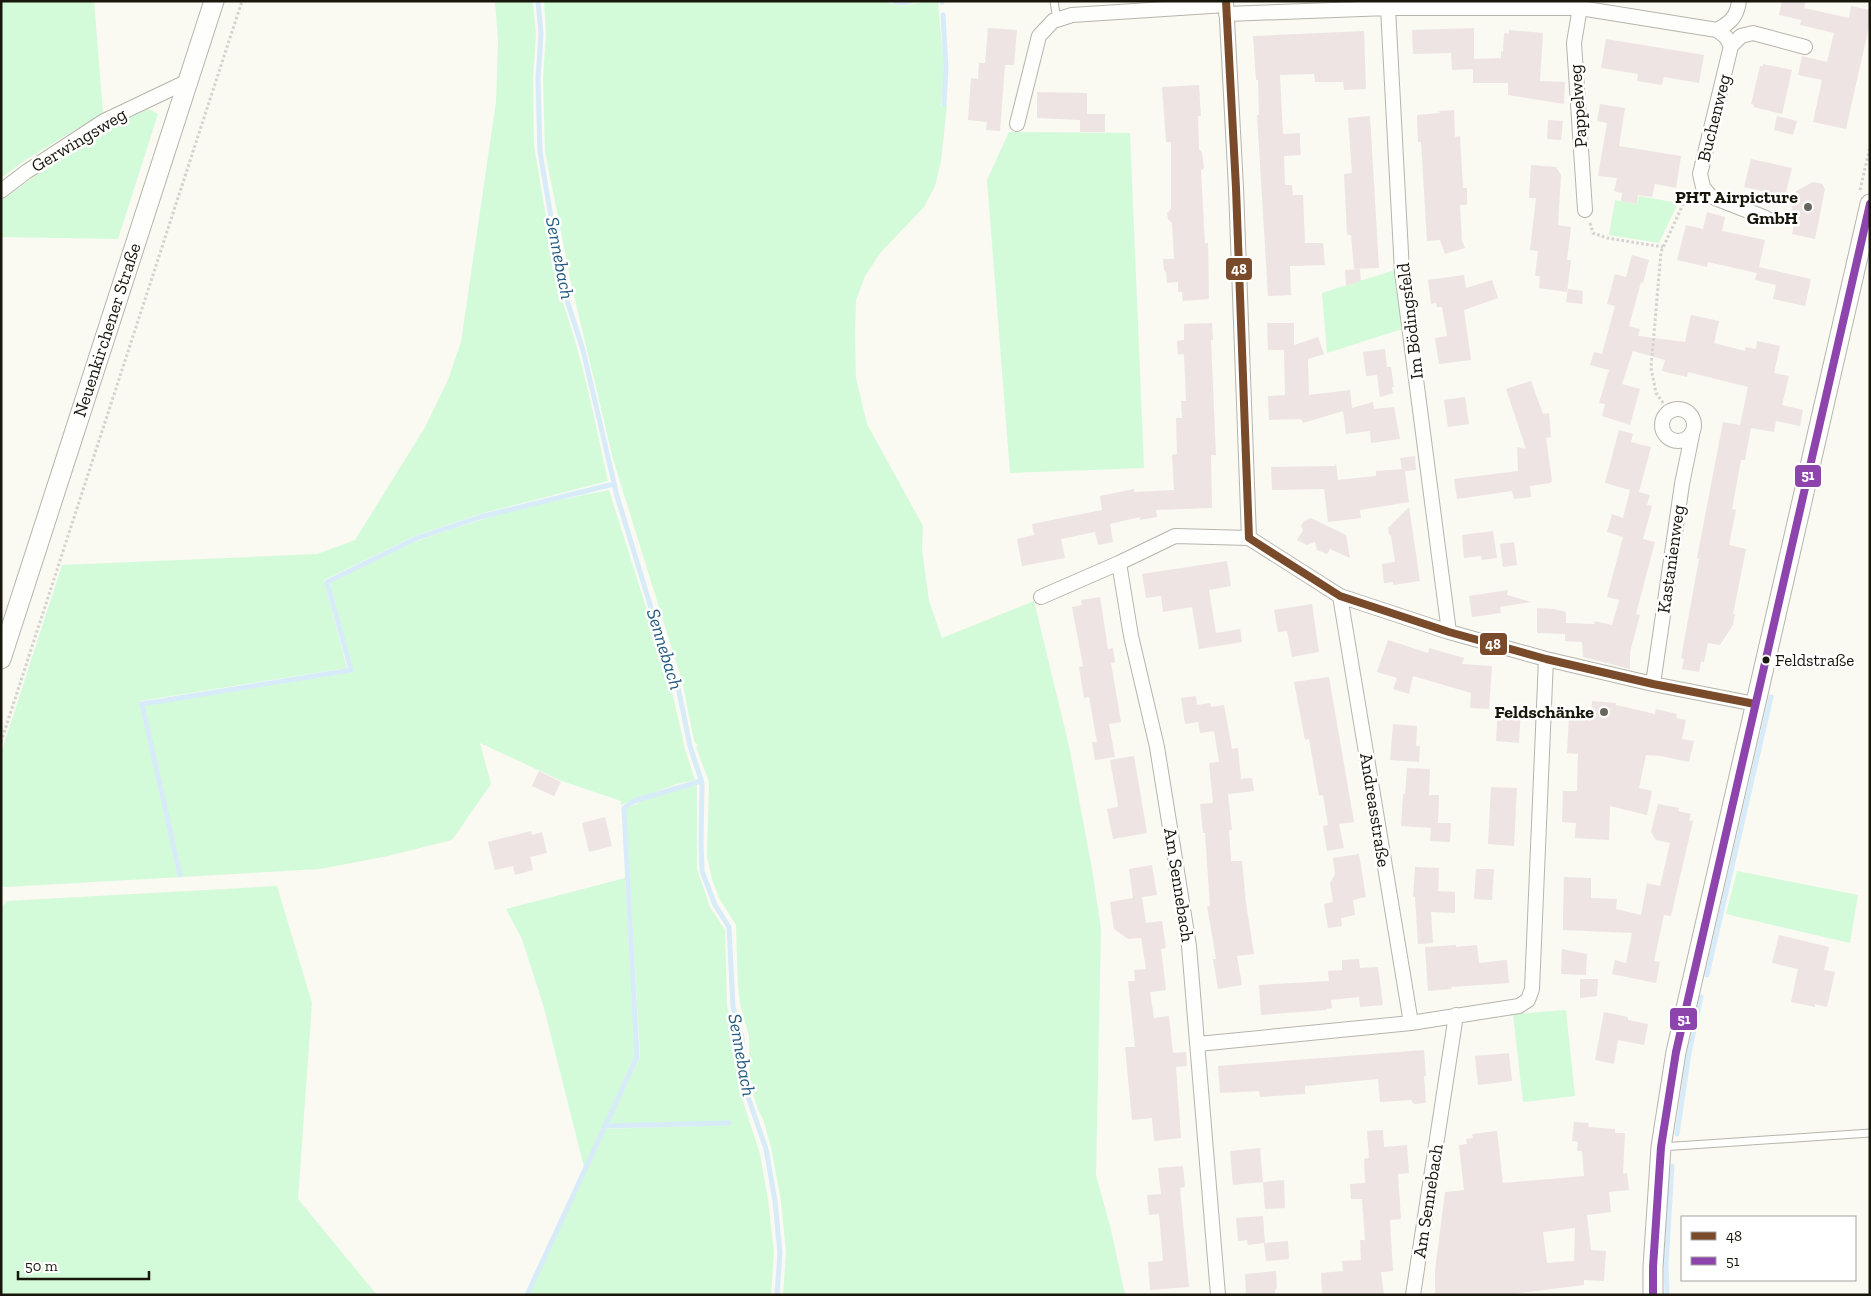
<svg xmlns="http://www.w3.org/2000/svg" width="1871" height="1296" viewBox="0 0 1871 1296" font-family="'Zilla Slab',serif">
	<rect width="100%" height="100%" fill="#faf9f2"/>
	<path fill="#d3fbda" d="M1 1H94L103 113 27 159 1 178Z
		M495 1H533L536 35 533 78 534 145 558 289C581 350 594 417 608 481L480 514 415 536 324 580 347 668 140 701V706L353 672 330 583C359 569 389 552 420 540 482 517 545 502 609 490L670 683 685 749 695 780 677 784 621 805V801L562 781 480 743 491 784 452 840 388 856 320 869 6 887 1 886V753L62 565 317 554 355 540 424 429 448 380 461 342 496 102 498 41Z
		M544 1H883L902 6 928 1 938 2 944 68 941 106 947 105 941 161 935 186 924 207 881 252 865 276 856 300 855 334 856 378 867 424 923 526 922 549 929 601 942 638 1034 601 1069 746 1092 869 1101 929 1096 1175 1111 1230 1125 1295H783L786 1252 781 1201 771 1147 763 1119 758 1110 750 1083 749 1036 740 1004 738 987 736 925 719 898 712 879 707 856 709 782 696 747 698 745 694 741 682 681 613 459 572 287 545 152 543 78 546 34Z
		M149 109 158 114 118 239 1 237V201L31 179 111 126Z
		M1009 132 1130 133 1144 468 1010 473 987 180Z
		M1639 196 1678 203 1659 243 1609 235 1615 200 1637 204Z
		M1395 270 1402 329 1327 353 1322 293Z
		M697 785V869L710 907 725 930 727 1006 737 1039 739 1089 760 1154 768 1200 774 1252 771 1295H529L555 1236 605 1129 730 1125 729 1121 607 1124 640 1057 626 809C647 797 673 790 697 785Z
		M1737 871 1858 895 1850 943 1726 914Z
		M625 878 635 1056 584 1167 544 1008 522 939 506 909Z
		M277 886 312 1003 298 1199 377 1295H1V908L7 901Z
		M1566 1010 1575 1096 1523 1102 1513 1014Z"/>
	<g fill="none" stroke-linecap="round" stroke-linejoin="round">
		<path stroke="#d8ebf9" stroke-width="5" d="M538 1 541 34 538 78 540 152 563 288 583 350 617 496 651 608 677 682 690 746 702 783 701 843 702 871 715 905 729 927 733 1007 742 1037 745 1088 766 1149 775 1201 780 1253 777 1295
			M894 1 902 3 911 1
			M942 1V2
			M943 15 946 68 944 104
			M180 875 142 704 351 670 327 582 417 538 480 517 614 484
			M1707 975 1771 697
			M604 1126 729 1123
			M1677 1134 1689 1053 1701 997
			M527 1295 637 1057 624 808 634 801 701 781
			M1667 1295 1666 1264 1672 1166"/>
	</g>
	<path fill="#eee4e4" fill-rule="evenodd" d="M1782 1H1806L1801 20 1779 15Z
		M1851 6 1870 10V22L1846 129 1813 122 1822 80 1798 75 1802 56 1827 62 1834 33 1800 25 1804 8 1849 18Z
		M988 28 1017 30 1014 65H1005L1000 131 986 130 987 122 968 120 971 78 978 79 979 63H985Z
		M1474 28V59L1501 58V51L1503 52 1504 33 1509 34V30L1543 33 1540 81 1565 82 1564 104 1508 95V83H1473V69L1452 70 1451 53 1413 54 1412 30Z
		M1364 31 1366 89 1344 90 1343 82H1315L1314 74 1280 75 1283 134 1300 133V144L1301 155 1284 156 1285 185H1292L1293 195H1303L1305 243H1323L1325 265 1290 266 1291 295 1268 296 1257 115H1259L1258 80H1256L1253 36Z
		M1606 39 1704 55 1699 83 1664 77 1662 85 1637 81 1638 74 1601 68Z
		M1763 64 1792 70 1782 114 1753 107 1754 105 1751 104 1760 66H1763Z
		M1199 85 1201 116H1198L1199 149 1202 152 1204 168 1201 171 1205 243H1208L1209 299 1183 301 1182 292H1178V282L1167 283 1166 272 1164 270 1163 259H1174L1172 223 1168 219 1167 213 1171 209V142H1166L1162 87Z
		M1037 92 1087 93V114H1105V132H1080V120L1037 118Z
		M1600 104 1625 108 1619 146 1681 156 1676 188 1655 184 1652 197 1638 195 1637 204 1621 201 1622 193 1614 191 1617 178 1598 176 1607 123 1597 121Z
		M1454 110 1455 137 1460 136 1463 188H1467V205H1460L1462 241 1465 248 1445 254 1440 240 1427 241 1421 142H1418L1417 115 1440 113 1439 111Z
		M1370 116 1379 268 1354 269 1351 235H1347L1344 174 1352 173 1348 118Z
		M1777 116 1797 121 1793 135 1774 130Z
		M1548 120 1563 121 1561 140 1547 139Z
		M1751 159 1792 168 1785 196 1744 187Z
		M1531 165 1556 167 1561 175 1558 225 1571 227 1567 260H1571L1567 292 1539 288 1540 276H1535L1538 251 1530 250 1536 198H1529Z
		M1813 182 1822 184 1825 189 1815 239 1792 234 1796 217 1790 216 1796 191Z
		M1707 212 1725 217 1722 231 1765 240 1759 267 1811 279 1805 306 1773 299 1776 285 1755 280 1757 273 1708 262 1707 267 1677 260 1686 225 1703 229Z
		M1632 255 1649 260 1643 283 1641 282 1629 326 1640 329 1638 336 1685 342 1691 315 1719 321 1714 343 1745 351 1746 347 1756 349 1757 341 1780 346 1774 373 1789 376 1782 405 1803 410 1800 426 1776 421 1774 432 1751 428 1745 460H1741L1732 509 1736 510 1729 545 1746 549 1733 614H1735L1733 625 1720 645 1708 643 1704 662H1701L1699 672 1682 669 1684 659 1681 658 1699 559 1697 558 1723 422 1740 425 1748 387 1688 372 1687 377 1662 371 1665 360 1633 351 1622 384 1640 389 1630 425 1602 416 1605 404 1599 403 1609 370 1590 365 1594 352 1602 354 1615 306 1607 304 1615 274 1626 277Z
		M1360 269 1361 281 1346 286 1345 270Z
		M1464 275 1466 288 1492 280 1498 298 1464 310 1471 360 1439 364 1435 338 1447 336 1442 307H1437L1436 303 1431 304 1428 280Z
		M1568 289 1583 291 1582 304 1566 302Z
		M1212 323 1213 340H1211L1216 455H1211L1212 508 1156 510 1157 517 1140 520V517L1110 524 1113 542 1098 545 1095 532 1061 539 1065 558 1022 566 1017 539 1034 535 1032 524 1102 510 1100 496 1134 489V492L1174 490 1172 455 1177 454 1176 418H1182L1181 401H1186L1184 354 1178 355 1177 341 1184 340V324Z
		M1267 323H1294V345L1318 337 1324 354 1308 359 1309 395 1350 390 1352 408 1373 402 1374 409 1394 407 1400 439 1371 443 1370 431 1346 434 1343 411 1303 423 1301 419 1269 420 1268 396 1285 395 1284 350H1268Z
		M1385 349 1387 367H1391L1394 387H1392L1393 393 1380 397 1377 375 1366 376 1363 352Z
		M1531 381 1543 414 1549 413 1551 437 1546 438 1552 481 1550 483 1530 486 1531 497 1514 499 1512 491 1457 499 1454 479 1518 471 1517 447 1526 449 1506 389Z
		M1465 397 1469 424 1448 427 1444 400Z
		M1619 430 1633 434 1631 442 1651 447 1639 492 1650 495 1647 505 1652 506 1643 539 1655 542 1636 614 1640 615 1630 652V669L1583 657 1582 642 1565 641V634L1537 633V608L1554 609 1566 612V623L1594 624 1595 621 1612 625 1619 600 1607 597 1623 537 1607 532 1612 514 1623 518 1630 490 1605 483Z
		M1415 456 1416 470 1405 471 1409 502 1360 510 1361 518 1328 522 1324 489 1272 490 1271 467 1335 466 1336 463 1338 480 1376 476V471L1402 469 1400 458Z
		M1409 507 1420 581 1393 585V582L1384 583 1382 564 1395 562 1391 536 1389 534 1388 528Z
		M1311 518 1346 535 1350 558 1330 549 1327 554 1317 550 1315 542 1307 545 1297 540 1303 530 1301 526 1304 521Z
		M1493 531 1497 558 1482 560 1481 556 1464 558 1462 535Z
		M1514 542 1517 565 1503 567 1500 544Z
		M1227 561 1231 586 1209 590 1216 633 1240 629 1242 642 1199 649 1192 607 1163 612 1161 596 1146 598 1142 574Z
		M1508 590 1507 595 1531 602 1500 607 1501 613 1472 617 1469 596Z
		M1100 597 1108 649 1113 648 1115 662 1111 663 1121 722 1109 724 1115 757 1095 760 1092 742H1097L1089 697 1084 698 1079 667 1083 666 1072 607 1082 605 1081 600Z
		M1312 604 1319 652 1292 657 1287 631 1278 632 1274 610Z
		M1388 640 1428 653 1429 648 1464 658 1462 664 1492 666 1489 709 1470 708 1471 693 1413 676 1409 694 1393 689 1397 678 1377 672Z
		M1329 677 1354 822 1339 824 1344 848 1327 851 1323 826 1328 825 1323 795 1319 796 1309 739 1305 740 1294 682Z
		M1196 696 1197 705 1210 703 1211 707 1224 705 1232 749 1238 748 1241 779 1252 778 1254 791 1228 794 1232 830H1229L1231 861H1242L1246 903 1254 954 1237 956 1242 985 1218 989 1213 959H1216L1207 906H1210L1205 833H1203L1200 804 1213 803 1209 763 1219 762 1214 731 1200 733 1198 722 1185 724 1181 698Z
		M1592 701 1616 703V705L1655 714 1656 709 1677 714 1676 718 1686 720 1682 739 1694 741 1689 762 1661 756 1646 755 1639 788 1652 791 1647 815 1610 806 1609 840 1575 838 1576 823 1562 822 1563 791H1577L1578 754 1567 753 1569 715H1574L1575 713H1591Z
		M1498 709 1521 710 1519 743 1496 741Z
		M1393 724 1417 726 1416 746H1420L1419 762 1390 760Z
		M1134 756 1147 833 1113 839 1107 809 1117 807 1118 805 1110 760Z
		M1407 768 1430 769 1429 795H1439L1438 823H1451L1450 842 1430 841 1431 828 1401 826 1403 794H1405Z
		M539 771 561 782 554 796 532 786Z
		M1491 787 1517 788 1514 846 1488 844Z
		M1658 804 1679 808 1678 811 1691 814 1689 820 1693 821 1671 916 1664 915 1654 961 1660 962 1656 983 1612 974 1615 960 1626 963 1632 933 1563 930V916L1564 877 1591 878V898L1617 899 1616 909 1641 915 1647 883 1660 886 1670 843 1656 840 1651 832Z
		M605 817 612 846 589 852 582 823Z
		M531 831 532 835 542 832 547 853 530 857 533 870 515 875 513 866 495 870 488 842Z
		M1359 854 1366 897 1353 900 1355 915 1341 918 1342 926 1328 928 1324 904 1333 902 1330 883 1335 874 1333 858Z
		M1152 865 1157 895 1142 897 1146 923 1162 921 1166 948 1161 949 1166 990 1150 992 1154 1018 1169 1016 1173 1053 1186 1052 1187 1066 1176 1067 1181 1138 1154 1141 1152 1118 1132 1120 1125 1047H1135L1128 981H1135L1134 970 1146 969 1141 938 1128 939 1114 929 1110 902 1133 898 1129 869Z
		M1415 867 1439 868 1438 891 1455 892V913L1431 912 1433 943 1418 944 1415 897H1413Z
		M1476 869H1494L1492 900 1474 899Z
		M1779 935 1829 947 1824 970 1835 972 1827 1007 1815 1004V1007L1791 1002 1798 969 1772 963Z
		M1456 945V947L1477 945 1479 963 1507 960 1509 983 1451 987 1452 989 1428 991 1425 947Z
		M1562 949 1587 954 1586 975 1561 974Z
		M1359 959 1360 968 1378 967 1383 1005 1360 1007 1359 997 1331 1000 1332 1008 1326 1009V1010L1261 1015 1259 985 1329 981 1328 971 1342 970V960Z
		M1580 979H1598L1597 996 1580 998Z
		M1604 1012 1628 1017V1020L1648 1024 1644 1045 1618 1040 1614 1064 1595 1060Z
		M1424 1050 1426 1076H1424L1426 1103 1414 1104 1411 1100 1380 1102 1378 1079 1305 1086V1094L1260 1097 1259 1091 1220 1093 1218 1066Z
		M1509 1053 1512 1081 1478 1085 1475 1056Z
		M1574 1122 1589 1123 1588 1127 1615 1129V1133H1625L1623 1174 1627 1173 1629 1190 1609 1192 1611 1212 1587 1215 1591 1250 1606 1251 1604 1281 1584 1280V1285L1503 1295H1435V1270L1445 1192 1464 1190 1459 1145 1467 1144 1466 1139 1473 1138 1472 1134 1497 1131 1503 1183 1584 1176 1582 1151H1577L1578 1142 1572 1141ZM1575 1228 1574 1261 1547 1263 1543 1232Z
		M1383 1130 1384 1147 1407 1145 1409 1173 1398 1174 1401 1219 1390 1220 1393 1271 1381 1272 1384 1295H1322L1321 1273 1343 1271 1342 1261 1361 1260 1360 1240H1365L1362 1199H1351L1350 1184 1365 1183 1364 1159 1369 1158 1367 1131Z
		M1260 1148 1263 1182 1284 1180 1285 1208 1265 1209 1263 1182 1233 1185 1230 1151Z
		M1183 1166 1185 1187 1180 1188 1189 1287 1150 1290 1148 1262 1163 1261 1159 1214 1149 1215 1147 1195 1161 1194 1158 1168Z
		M1263 1216 1265 1243 1288 1241 1289 1259 1266 1261 1264 1243 1248 1245 1247 1240 1238 1241 1236 1218Z
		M1276 1271 1277 1289H1275V1295H1246L1245 1274Z"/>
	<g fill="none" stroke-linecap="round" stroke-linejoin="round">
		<g stroke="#b6b5ac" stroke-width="9">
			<path id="lane" d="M1054 1 1057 20
				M1661 1147 1870 1133"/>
		</g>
		<g stroke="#b6b5ac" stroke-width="16">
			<path id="street" d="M1226 1 1236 188 1249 538 1340 596 1449 632 1546 659 1653 684 1755 704
				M1581 1 1574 43 1585 210
				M1388 8 1402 272 1449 632
				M1226 14 1388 8H1580L1717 30 1726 37 1731 46 1700 174 1703 187 1710 196 1766 218
				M1717 30C1730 23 1737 17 1739 1
				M1731 46 1741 36 1753 33 1805 47
				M1017 124 1039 36 1053 21 1072 15 1226 5
				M1 191 26 172 104 121 188 81
				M1662 425a16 16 0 1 1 32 0a16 16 0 1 1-32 0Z
				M1119 563 1131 636 1157 747 1189 946 1218 1295
				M1340 596 1411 1023
				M1041 597 1119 563 1175 536 1249 538
				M1653 684 1682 484 1692 435
				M1198 1044 1411 1023 1519 1006 1528 1000 1532 989 1546 659
				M1413 1295 1456 1015"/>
		</g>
		<g stroke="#b6b5ac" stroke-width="21">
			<path id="secondary" d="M1 659 214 1
				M1653 1295V1267L1661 1147 1676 1052 1870 204"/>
		</g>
		<path stroke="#d2d2cf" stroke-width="3" stroke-dasharray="2.5 2.5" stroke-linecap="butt" d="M1860 190 1870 147
			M1590 223 1593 233 1607 238 1663 247
			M1669 411 1656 393 1651 368 1661 252 1686 198 1692 194
			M1 742 242 1"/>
		<use href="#lane" stroke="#fefefd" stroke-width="7"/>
		<use href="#street" stroke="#fefefd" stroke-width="14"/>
		<use href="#secondary" stroke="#fefefd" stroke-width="19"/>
		<g stroke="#fff" stroke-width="11">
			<path id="bus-1" d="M1226 1 1236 188 1249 538 1340 596 1449 632 1546 659 1653 684 1755 704"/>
		</g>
		<g stroke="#fff" stroke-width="11">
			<path id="bus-2" d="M1653 1295V1267L1661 1147 1676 1052 1870 204"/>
		</g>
		<use href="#bus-1" stroke="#7a4b2a" stroke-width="8"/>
		<use href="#bus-2" stroke="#8e44ad" stroke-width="8"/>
	</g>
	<g fill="#68665c" stroke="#fff" stroke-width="2">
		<circle cx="1808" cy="207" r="5"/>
		<circle cx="1604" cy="712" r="5"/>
	</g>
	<circle fill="#19170b" stroke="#fff" stroke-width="2" cx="1766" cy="660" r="4.5"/>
	<g text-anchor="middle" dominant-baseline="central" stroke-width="5" stroke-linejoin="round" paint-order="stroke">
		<g font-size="17" fill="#19170b" stroke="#fff" text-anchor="start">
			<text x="1775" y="660">Feldstraße</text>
		</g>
		<g font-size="18" fill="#19170b" stroke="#fff">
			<text transform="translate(1578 106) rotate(-94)">Pappelweg</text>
			<text transform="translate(1714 118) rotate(-76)">Buchenweg</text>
			<text transform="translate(79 140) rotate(-31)">Gerwingsweg</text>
			<text transform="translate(1410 321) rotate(-97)">Im Bödingsfeld</text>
			<text transform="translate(107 330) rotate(-72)">Neuenkirchener Straße</text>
			<text transform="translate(1671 559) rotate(-82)">Kastanienweg</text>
			<text transform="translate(1375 810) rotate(81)">Andreasstraße</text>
			<text transform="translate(1179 885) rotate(81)">Am Sennebach</text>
			<text transform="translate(1428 1201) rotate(-81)">Am Sennebach</text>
		</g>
		<g font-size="18" font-weight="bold" fill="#19170b" stroke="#fff" text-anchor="end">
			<text x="1798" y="197">PHT Airpicture<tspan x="1798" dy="21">GmbH</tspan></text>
			<text x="1594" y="712">Feldschänke</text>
		</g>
		<g font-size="19" font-style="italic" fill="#255b80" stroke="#fff">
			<text transform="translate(560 258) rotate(79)">Sennebach</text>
			<text transform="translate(665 649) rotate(73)">Sennebach</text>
			<text transform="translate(742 1055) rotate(80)">Sennebach</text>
		</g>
	</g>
	<g stroke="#fff" stroke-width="2">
		<rect x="1225" y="257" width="28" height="24" rx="5" fill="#7a4b2a"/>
		<rect x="1794" y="464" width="28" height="24" rx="5" fill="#8e44ad"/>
		<rect x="1479" y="632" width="29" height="24" rx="5" fill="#7a4b2a"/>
		<rect x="1669" y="1007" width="29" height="24" rx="5" fill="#8e44ad"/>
	</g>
	<g font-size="14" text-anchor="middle" font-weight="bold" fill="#fff">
		<text x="1239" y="274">48</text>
		<text x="1808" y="480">51</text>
		<text x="1493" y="649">48</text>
		<text x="1684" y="1024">51</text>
	</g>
	<rect width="1871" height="1296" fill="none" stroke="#19170b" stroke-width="5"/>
	<rect x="1681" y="1216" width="175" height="65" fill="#ffffff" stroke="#a3a29d"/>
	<rect x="1691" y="1232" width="25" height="8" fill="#7a4b2a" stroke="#a3a29d"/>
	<text x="1726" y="1241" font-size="15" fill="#19170b">48</text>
	<rect x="1691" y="1257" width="25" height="8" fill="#8e44ad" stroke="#a3a29d"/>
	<text x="1726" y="1266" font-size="15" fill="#19170b">51</text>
	<path d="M18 1271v8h131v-8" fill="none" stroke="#19170b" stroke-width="2.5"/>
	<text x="25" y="1271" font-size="15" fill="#19170b" stroke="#ffffff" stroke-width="4" paint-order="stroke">50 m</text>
</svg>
